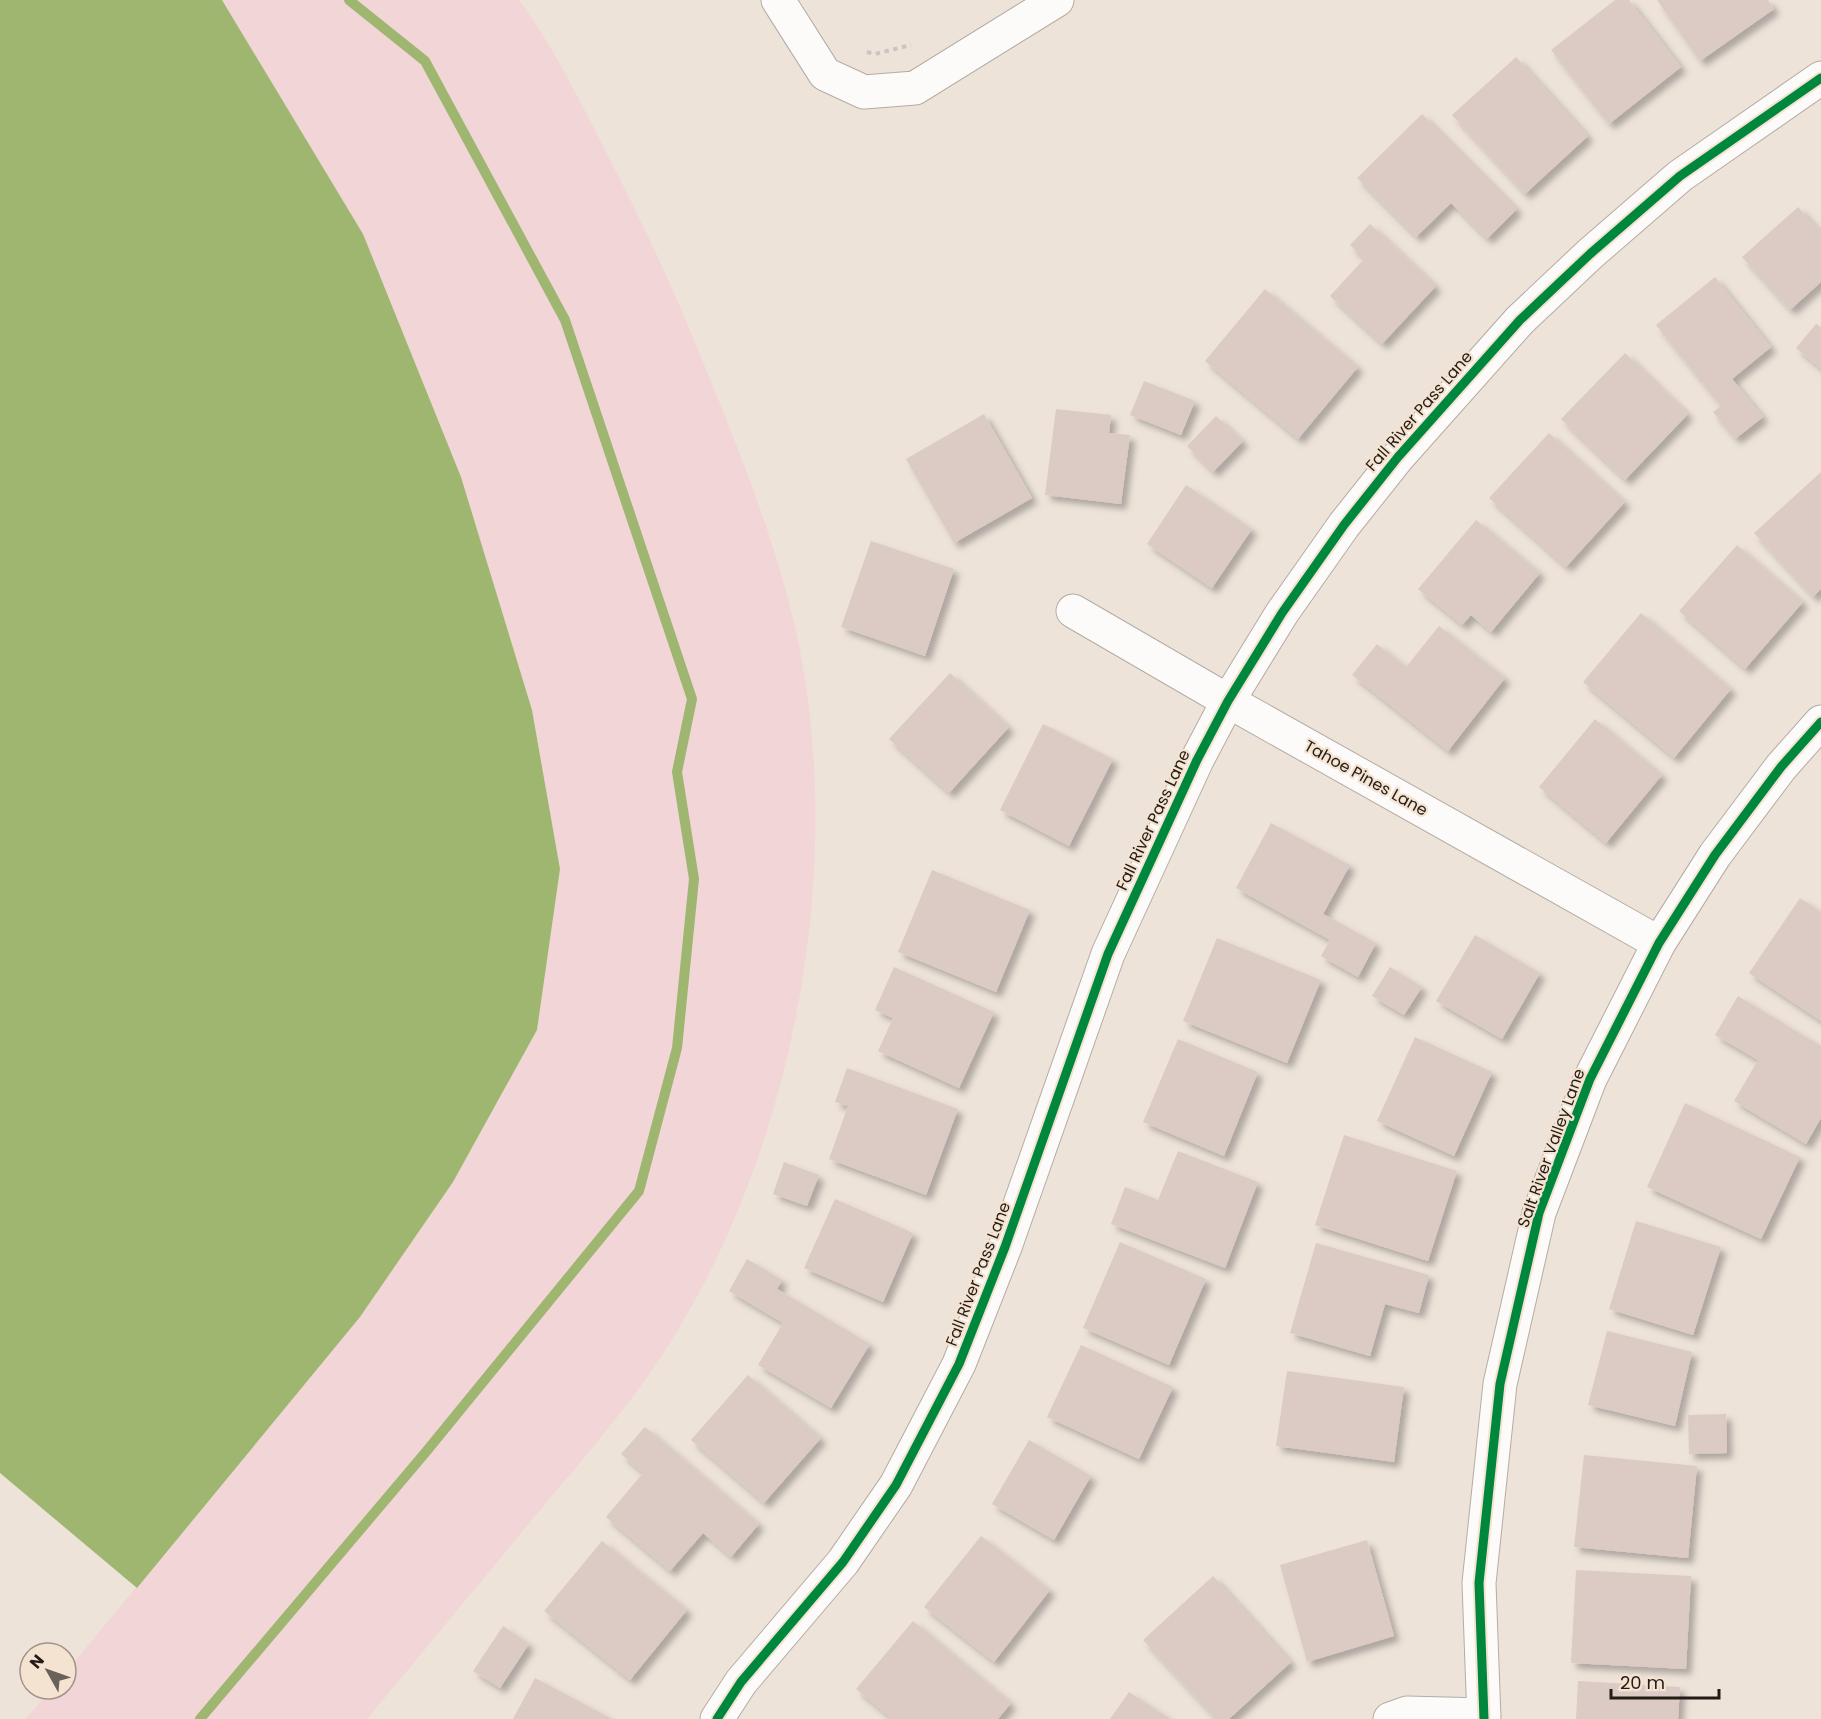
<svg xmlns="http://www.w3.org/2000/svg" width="1821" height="1719" viewBox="0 0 1821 1719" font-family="Poppins,sans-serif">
	<defs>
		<filter id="shadow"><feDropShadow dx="5.5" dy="5.5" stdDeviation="3" flood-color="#0004"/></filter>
	</defs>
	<rect width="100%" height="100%" fill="#ede3d9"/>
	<path fill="#f2d5d6" d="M222 0H519C554 48 578 97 605 150 636 210 665 270 691 333 730 428 770 522 794 623 847 850 799 1129 679 1328 641 1392 593 1448 545 1504 486 1576 427 1647 367 1719H26L51 1689H66V1672L360 1317 453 1182 537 1030 560 869 532 710 461 477 363 234Z"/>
	<path fill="#9fb671" d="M0 0H222L363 234 461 477 532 710 560 869 537 1030 453 1182 360 1317 137 1588 0 1473Z"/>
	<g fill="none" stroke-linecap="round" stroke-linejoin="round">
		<path stroke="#9fb671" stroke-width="10" d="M200 1719 425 1453 639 1191 677 1048 694 879 677 772 692 699 565 320 425 61 349 0"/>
	</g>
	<path fill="#dbcbc4" filter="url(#shadow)" d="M1615 0H1629L1681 67 1609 124 1551 50Z
		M1657 0H1768L1774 9 1700 61Z
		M1516 57 1588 136 1525 194 1452 115Z
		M1422 114 1517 209 1487 239 1451 203 1416 237 1357 178Z
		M1798 207 1821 232V282L1790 310 1742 257Z
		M1370 224 1436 286 1382 344 1330 296 1364 259 1350 245Z
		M1715 277 1771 347 1732 379 1763 417 1735 439 1713 412 1721 406 1656 325Z
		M1265 289 1358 367 1298 439 1205 361Z
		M1816 324 1821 327V369L1796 348Z
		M1625 353 1688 414 1625 480 1561 419Z
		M1144 381 1195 401 1181 435 1130 415Z
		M1056 409 1111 415 1109 433 1130 435 1121 504 1045 495Z
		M984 414 1032 498 954 543 906 459Z
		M1216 416 1243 441 1213 472 1187 446Z
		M1549 433 1625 502 1566 567 1489 498Z
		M1821 472V589L1813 597 1754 533Z
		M1186 485 1252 529 1212 588 1147 544Z
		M1476 520 1540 573 1491 632 1471 615 1462 625 1418 589Z
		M871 541 954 569 925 656 841 627Z
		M1737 545 1803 602 1745 669 1679 611Z
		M1641 613 1731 689 1674 758 1583 682Z
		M1439 626 1505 678 1448 751 1352 675 1377 644 1406 667Z
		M950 673 1009 727 949 793 889 739Z
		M1595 719 1662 775 1606 843 1539 787Z
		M1043 724 1113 759 1069 846 1000 810Z
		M1271 823 1350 865 1323 914 1376 943 1358 977 1321 956 1330 940 1236 888Z
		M932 870 1030 910 996 992 898 952Z
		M1800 898 1821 912V1021L1749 973Z
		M1475 935 1540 973 1502 1039 1436 1001Z
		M1217 938 1321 980 1287 1063 1183 1021Z
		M894 967 994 1012 959 1088 878 1051 893 1018 875 1010Z
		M1390 967 1422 987 1404 1015 1372 996Z
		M1738 996 1821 1046V1118L1806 1144 1734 1101 1758 1060 1715 1035Z
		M1415 1037 1492 1072 1454 1156 1377 1121Z
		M1178 1039 1258 1072 1224 1156 1143 1122Z
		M847 1068 958 1109 926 1195 829 1159 848 1106 835 1102Z
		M1685 1103 1800 1157 1761 1239 1647 1187Z
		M1344 1135 1457 1171 1428 1261 1315 1225Z
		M1178 1151 1258 1182 1225 1268 1111 1224 1125 1187 1158 1200Z
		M784 1162 819 1175 807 1206 773 1194Z
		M835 1199 913 1233 883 1302 804 1268Z
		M1636 1221 1721 1247 1693 1335 1609 1309Z
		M1120 1242 1206 1279 1169 1365 1083 1328Z
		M1316 1243 1429 1275 1419 1313 1385 1304 1370 1356 1290 1333Z
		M747 1259 782 1280 777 1289 870 1344 831 1408 758 1365 783 1323 729 1291Z
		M1607 1331 1692 1352 1675 1426 1588 1405Z
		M1081 1345 1173 1387 1139 1459 1047 1417Z
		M1287 1371 1404 1387 1394 1462 1276 1446Z
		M748 1375 821 1438 764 1503 691 1440Z
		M1726 1414 1727 1453 1689 1454 1688 1415Z
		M645 1427 759 1524 731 1557 703 1533 670 1571 606 1517 643 1473 621 1454Z
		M1029 1440 1091 1476 1054 1540 992 1504Z
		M1584 1455 1697 1466 1688 1558 1574 1547Z
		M981 1536 1050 1590 994 1662 924 1607Z
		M1367 1540 1394 1636 1307 1662 1280 1565Z
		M602 1541 687 1610 630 1680 544 1611Z
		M1576 1570 1691 1576 1686 1669 1571 1663Z
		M1213 1576 1291 1662 1229 1719H1216L1143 1640Z
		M913 1621 1011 1703 998 1719H892L856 1689Z
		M503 1626 529 1644 500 1688 473 1671Z
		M535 1678 612 1719H513Z
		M1578 1681 1680 1687 1678 1719H1576Z
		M1129 1692 1170 1719H1110Z"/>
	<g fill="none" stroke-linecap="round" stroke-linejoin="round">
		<g stroke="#b4aca5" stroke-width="35">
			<path id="minor" d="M778 0 825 74 864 92 915 88 1057 0
				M1073 611 1228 701 1659 943
				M717 1719 741 1682 843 1562 896 1485 959 1364 1005 1247 1108 954 1197 760 1228 701 1282 613 1344 525 1398 457 1520 320 1590 254 1680 176 1821 78
				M1390 1719 1407 1713 1484 1715
				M1484 1719 1479 1583 1500 1384 1539 1213 1590 1079 1659 943 1715 855 1781 767 1821 722"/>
		</g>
		<path stroke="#c9c5c3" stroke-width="4" stroke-dasharray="4.5 4.5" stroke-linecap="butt" d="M867 52 875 54 911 45"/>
		<use href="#minor" stroke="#fcfbf9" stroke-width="33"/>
		<g stroke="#f5e3d1" stroke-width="13">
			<path id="cycleway" d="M717 1719 741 1682 843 1562 896 1485 959 1364 1005 1247 1108 954 1197 760 1228 701 1282 613 1344 525 1398 457 1520 320 1590 254 1680 176 1821 78
				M1484 1719 1479 1583 1500 1384 1539 1213 1590 1079 1659 943 1715 855 1781 767 1821 722"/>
		</g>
		<use href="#cycleway" stroke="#00873e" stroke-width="9"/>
	</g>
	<g text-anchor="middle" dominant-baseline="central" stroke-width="4.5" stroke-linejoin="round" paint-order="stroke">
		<g font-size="16" fill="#231c16" stroke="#f5e3d1">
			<text transform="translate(1419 411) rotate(-49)">Fall River Pass Lane</text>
			<text transform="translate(1366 778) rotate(29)">Tahoe Pines Lane</text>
			<text transform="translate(1153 820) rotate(-65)">Fall River Pass Lane</text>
			<text transform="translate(1551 1148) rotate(-70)">Salt River Valley Lane</text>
			<text transform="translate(978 1274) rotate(-69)">Fall River Pass Lane</text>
		</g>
	</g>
	<g transform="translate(48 1671) rotate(310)"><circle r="28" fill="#f5e3d1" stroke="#a19386" stroke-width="1.5"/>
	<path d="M0-4.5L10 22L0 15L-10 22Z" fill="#6a625a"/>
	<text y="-9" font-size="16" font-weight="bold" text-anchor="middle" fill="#231c16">N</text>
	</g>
	<path d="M1611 1689v9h108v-9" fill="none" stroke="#231c16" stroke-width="3"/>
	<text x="1620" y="1689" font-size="18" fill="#231c16" stroke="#f5e3d1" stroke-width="4.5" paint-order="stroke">20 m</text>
</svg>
